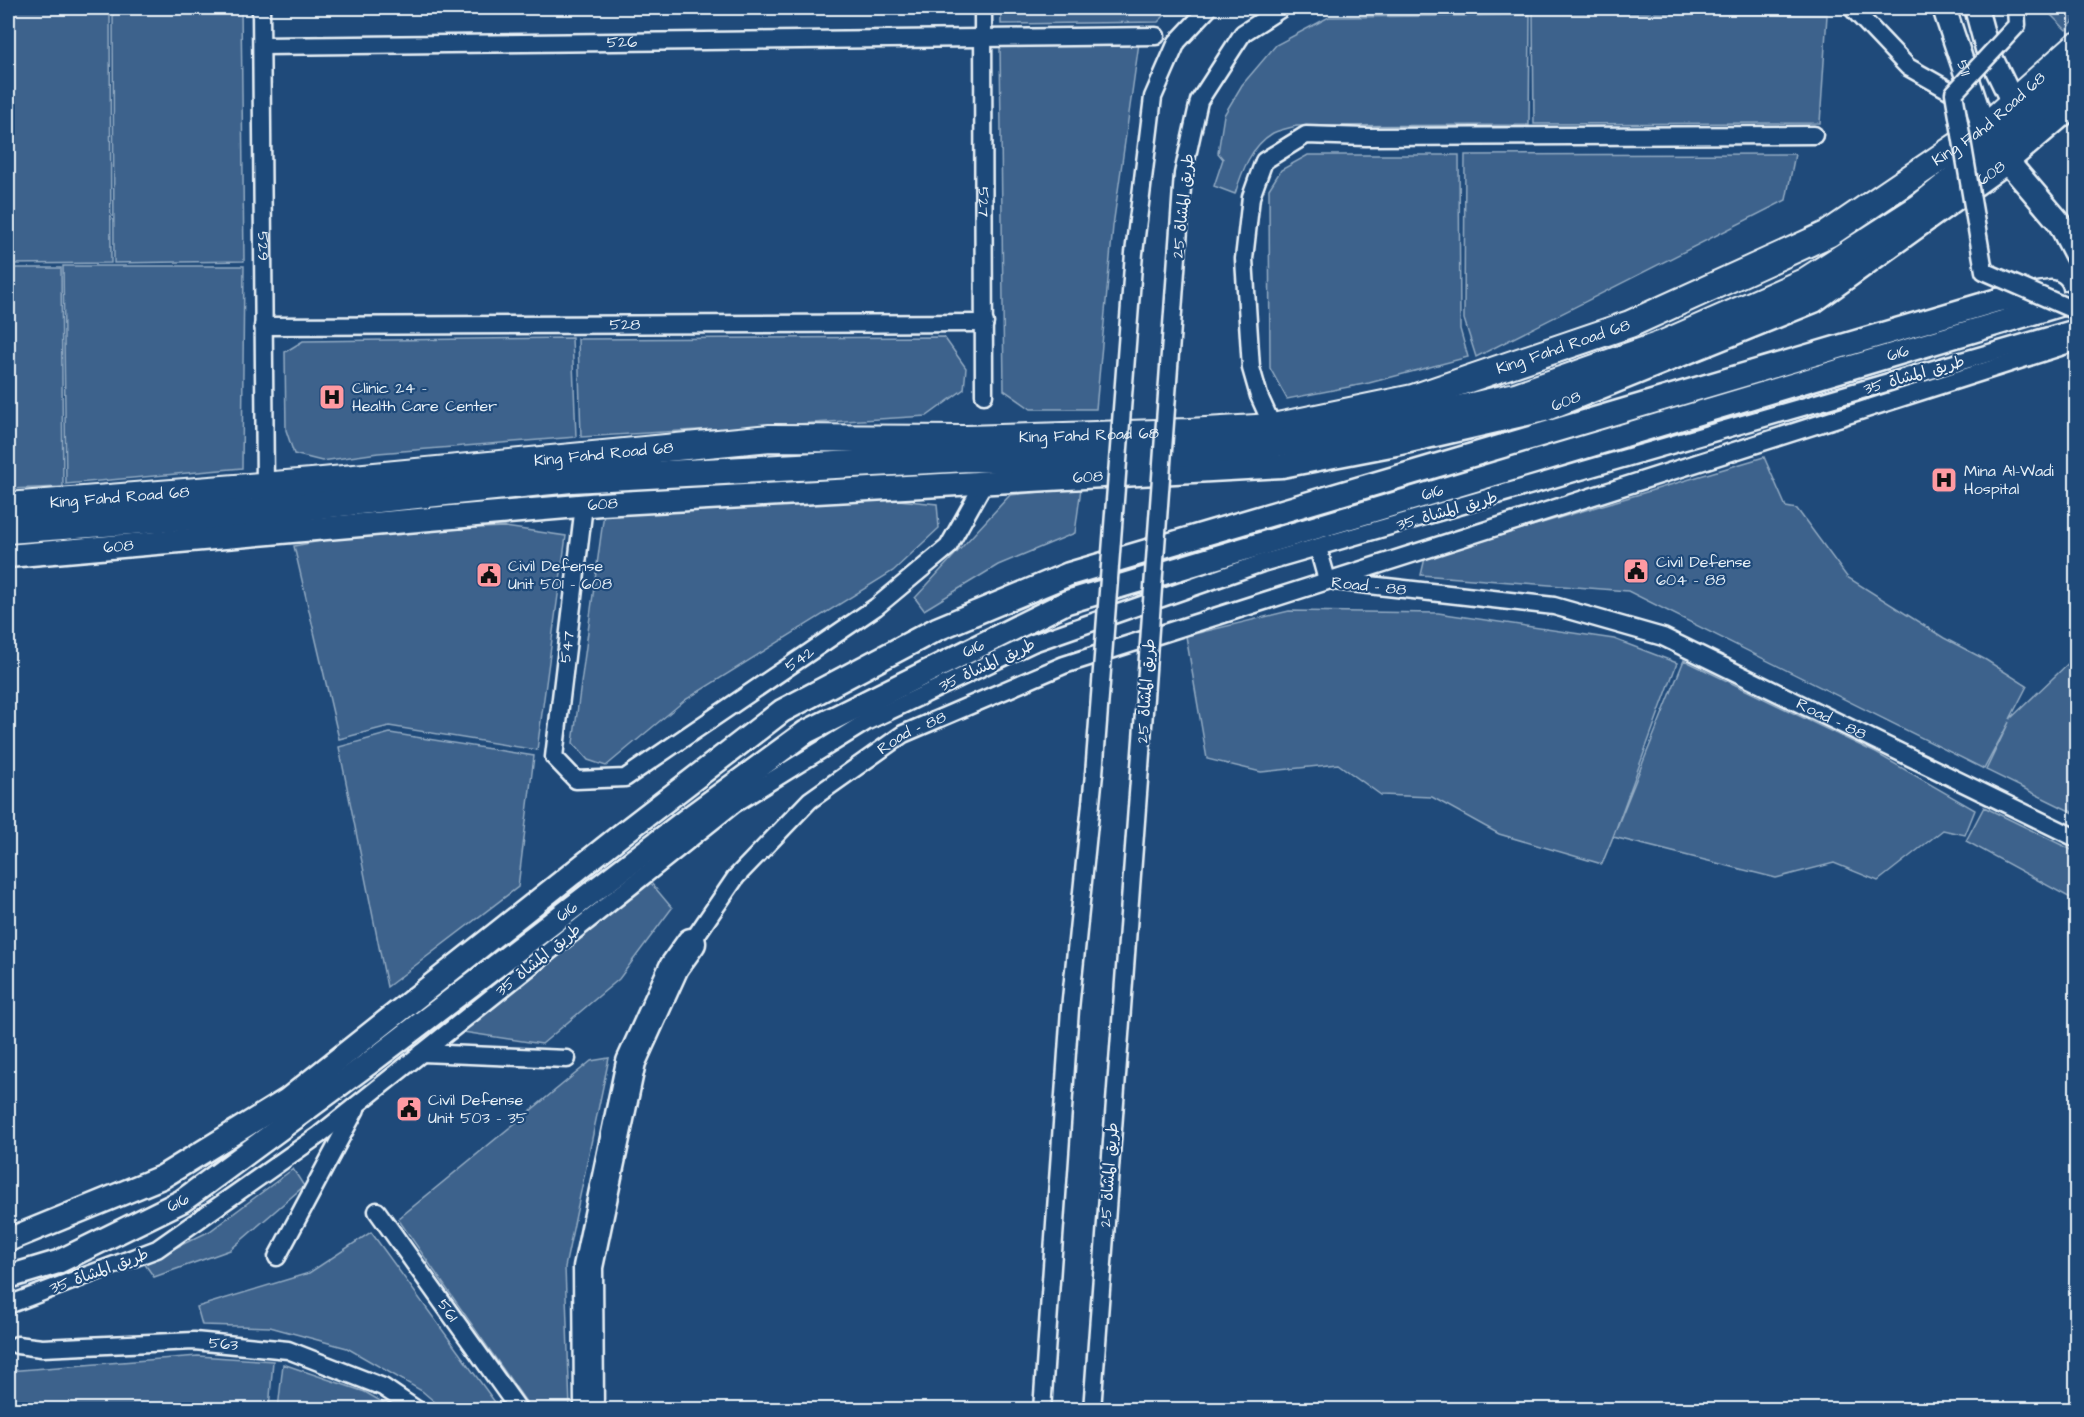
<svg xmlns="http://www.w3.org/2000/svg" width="2084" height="1417" viewBox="0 0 2084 1417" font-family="'Architects Daughter','Playpen Sans Arabic',sans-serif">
	<rect width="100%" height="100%" fill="#1f4a7a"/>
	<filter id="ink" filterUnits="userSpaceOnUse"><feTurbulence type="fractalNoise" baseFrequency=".0167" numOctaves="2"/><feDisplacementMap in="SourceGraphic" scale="12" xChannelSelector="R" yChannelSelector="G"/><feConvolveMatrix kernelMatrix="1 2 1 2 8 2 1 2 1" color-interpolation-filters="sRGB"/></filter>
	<g filter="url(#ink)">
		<path fill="#3c628c" stroke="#92aac2" stroke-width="1.5" d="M8 8H110L111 263 8 264Z
			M113 8H241L244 261 114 263Z
			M1001 8H1172L1158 22 1001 24Z
			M2044 8H2076V19L2066 30Z
			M1533 12 1827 15 1820 123 1534 124Z
			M1530 15 1529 125 1297 126C1289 128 1280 130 1273 133 1251 146 1242 171 1235 194L1214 186 1223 159 1218 153 1224 115 1242 85 1276 45 1329 17Z
			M1139 43 1113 226 1096 409H1031L1004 390 1000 44Z
			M1795 154 1786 200 1476 357 1464 319 1465 155Z
			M1308 155H1459L1460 329 1468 357 1369 383 1287 399 1270 368 1269 189 1281 170Z
			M63 266H244L242 468 66 484Z
			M8 268H61L63 487 8 489Z
			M944 337 966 368 964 389 927 416 581 437 578 339Z
			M572 338 576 437 378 453 322 461 294 454 286 430 285 352 303 341Z
			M1764 457 1786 507 1797 509 1847 577 1944 638 1986 660 2027 686 2010 719 2076 656V814L1986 770 2009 722 1984 769 1628 591 1421 575 1425 558Z
			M1081 488 1075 533 998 565 924 610 915 598 1010 495Z
			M889 499 937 504 939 528 893 571 685 700 606 766 588 760 573 743 604 513Z
			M505 527 566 536 537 750 389 726 339 739 294 546 363 533Z
			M1289 611 1438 613 1614 639 1677 663 1613 837 1684 660 1876 753 1975 810 1965 835 1943 830 1878 881 1834 863 1776 878 1613 837 1602 864 1499 834 1432 797 1381 795 1338 764 1261 772 1207 759 1186 636Z
			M390 733 534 756 518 887 387 987 339 747Z
			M1984 807 2076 852V901L1966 841Z
			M651 883 672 908 619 979 542 1044 463 1032Z
			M609 1058 565 1267 570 1409H531L398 1219 591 1061Z
			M293 1169 304 1186 230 1250 154 1277 144 1263 210 1231Z
			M371 1232 500 1409H443L422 1391 347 1348 270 1327 202 1325 197 1307 309 1273Z
			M198 1356 273 1361 269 1409H8V1371Z
			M283 1364 365 1392 394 1409H278Z"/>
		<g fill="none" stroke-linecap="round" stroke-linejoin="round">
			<g stroke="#e8f1f8" stroke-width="21">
				<g id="street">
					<path id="s1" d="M261 8 265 486"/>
					<path id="s2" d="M983 8 984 395"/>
					<path d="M1852 8 1908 67 1954 93"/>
					<path id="s3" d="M262 46 1156 36"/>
					<path id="s4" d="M263 326 985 323"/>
					<path d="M1273 427 1259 396 1251 368 1244 259 1251 197 1264 161 1306 135 1366 137 1814 135"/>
					<path id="s5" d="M584 505 554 757 576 780 625 778 876 607 948 547 984 483"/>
					<path d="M1318 548 1327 580"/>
					<path id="s6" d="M1334 581 1554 606 1663 637 2076 838"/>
					<path id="s7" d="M691 943 736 877 810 800 903 734 1064 665 2076 342"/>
					<path d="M422 1053 567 1059"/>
					<path id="s8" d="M377 1211 519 1410"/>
					<path d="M277 1257 356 1109"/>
					<path d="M8 1305 157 1249 319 1135 734 804 866 722 1033 643 1262 563 2076 328"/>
					<path id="s9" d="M17 1345 42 1348 194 1341 288 1350 383 1387 417 1410"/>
					<path d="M1042 1410 1070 1009 1094 774"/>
					<path d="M1092 1410 1140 767"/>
				</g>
			</g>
			<g stroke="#e8f1f8" stroke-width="27">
				<g id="secondary">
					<path id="s10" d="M1944 8 1984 128 1995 147 2059 222 2076 255"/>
					<path d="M1976 8 1987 49 2013 103"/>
					<path id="s11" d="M8 556 601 504 1282 466 1396 444 1544 410 1814 301 2008 161 2076 103"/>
					<path d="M8 1240 162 1177 287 1100 621 835 782 711 937 629 1069 574 1998 300 2051 292"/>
					<path id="s12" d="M8 1277 58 1262 182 1201 372 1061 689 818 806 732 1067 602 2076 300"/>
				</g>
			</g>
			<g stroke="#e8f1f8" stroke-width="30">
				<g id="primary">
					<path id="s13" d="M8 506 312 482 770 438 966 439 1189 432 1273 427 1413 398 1630 324 1828 234 1984 128 2076 46"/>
					<path d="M8 530 253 512 571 479 969 458 1053 461 1246 448 1386 426 1516 396 1663 344 1804 282 1919 208 2076 79"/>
				</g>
			</g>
			<g stroke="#e8f1f8" stroke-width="33">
				<path id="highway" d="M589 1410 588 1267 631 1062 674 967 691 943"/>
			</g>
			<use href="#street" stroke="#1f4a7a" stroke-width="16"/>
			<use href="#secondary" stroke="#1f4a7a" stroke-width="22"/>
			<use href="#primary" stroke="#1f4a7a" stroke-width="26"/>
			<use href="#highway" stroke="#1f4a7a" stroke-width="28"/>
			<g stroke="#e8f1f8" stroke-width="21" stroke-linecap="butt">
				<path id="street-bridge" d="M2016 8 2017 25 1954 93 1984 271 2076 311
					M1140 767 1183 174 1199 101 1243 33 1282 8
					M1094 774 1134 253 1153 97 1177 42 1209 8"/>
			</g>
			<use href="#street-bridge" stroke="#1f4a7a" stroke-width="16"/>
		</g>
	</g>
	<defs>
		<g id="hospital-square" transform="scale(1.35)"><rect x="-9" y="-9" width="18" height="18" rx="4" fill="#ff9aa2" stroke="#1f4a7a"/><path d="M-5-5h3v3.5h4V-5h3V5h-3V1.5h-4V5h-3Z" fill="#111"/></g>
		<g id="civic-square" transform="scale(1.35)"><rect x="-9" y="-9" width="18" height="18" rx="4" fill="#ff9aa2" stroke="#1f4a7a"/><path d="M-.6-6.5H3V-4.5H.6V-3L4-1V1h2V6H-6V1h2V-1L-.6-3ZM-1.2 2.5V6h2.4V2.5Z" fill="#111"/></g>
	</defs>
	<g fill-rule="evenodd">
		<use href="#hospital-square" x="332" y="397"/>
		<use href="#hospital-square" x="1944" y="480"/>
		<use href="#civic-square" x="1636" y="571"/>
		<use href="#civic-square" x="489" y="575"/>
		<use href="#civic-square" x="409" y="1109"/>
	</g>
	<g text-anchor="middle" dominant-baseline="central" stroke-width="4.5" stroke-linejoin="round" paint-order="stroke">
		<g font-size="16" fill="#e8f1f8" stroke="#1f4a7a">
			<text stroke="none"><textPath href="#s3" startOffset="360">526</textPath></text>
			<text stroke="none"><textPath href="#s10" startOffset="63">511</textPath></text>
			<text stroke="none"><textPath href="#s13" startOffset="2056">King Fahd Road 68</textPath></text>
			<text stroke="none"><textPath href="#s11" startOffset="2055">608</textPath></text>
			<text stroke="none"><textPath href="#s2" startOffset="194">527</textPath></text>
			<text transform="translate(1183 206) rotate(-84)">طريق المشاة 25</text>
			<text stroke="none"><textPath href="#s1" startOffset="238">529</textPath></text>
			<text stroke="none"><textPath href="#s4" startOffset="362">528</textPath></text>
			<text stroke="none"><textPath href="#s13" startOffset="1570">King Fahd Road 68</textPath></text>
			<text stroke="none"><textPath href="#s12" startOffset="2130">616</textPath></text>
			<text transform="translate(1914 375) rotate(-16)">طريق المشاة 35</text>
			<text stroke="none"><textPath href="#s11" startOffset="1569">608</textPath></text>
			<text stroke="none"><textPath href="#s13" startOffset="1084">King Fahd Road 68</textPath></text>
			<text stroke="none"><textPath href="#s13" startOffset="598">King Fahd Road 68</textPath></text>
			<text stroke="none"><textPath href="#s11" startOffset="1083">608</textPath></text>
			<text stroke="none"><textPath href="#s12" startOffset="1644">616</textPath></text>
			<text stroke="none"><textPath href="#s13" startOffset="112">King Fahd Road 68</textPath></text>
			<text stroke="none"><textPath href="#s11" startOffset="597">608</textPath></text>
			<text transform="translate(1447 511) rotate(-16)">طريق المشاة 35</text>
			<text stroke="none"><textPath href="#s11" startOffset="111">608</textPath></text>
			<text transform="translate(1369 586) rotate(6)">Road - 88</text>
			<text transform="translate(567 647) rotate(-83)">547</text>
			<text stroke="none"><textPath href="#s12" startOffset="1158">616</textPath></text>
			<text stroke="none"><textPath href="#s5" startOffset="546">542</textPath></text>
			<text transform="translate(987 665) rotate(-25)">طريق المشاة 35</text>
			<text transform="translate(1146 691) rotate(-86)">طريق المشاة 25</text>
			<text stroke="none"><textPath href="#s6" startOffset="522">Road - 88</textPath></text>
			<text stroke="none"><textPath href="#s7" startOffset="309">Road - 88</textPath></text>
			<text stroke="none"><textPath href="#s12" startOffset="672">616</textPath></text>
			<text transform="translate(538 960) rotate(-39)">طريق المشاة 35</text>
			<text transform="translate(1109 1175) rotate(-86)">طريق المشاة 25</text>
			<text stroke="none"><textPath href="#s12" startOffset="186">616</textPath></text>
			<text transform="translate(99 1271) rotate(-20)">طريق المشاة 35</text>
			<text stroke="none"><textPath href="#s8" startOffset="122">561</textPath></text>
			<text stroke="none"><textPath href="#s9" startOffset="207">563</textPath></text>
		</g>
		<g font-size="16" fill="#e8f1f8" stroke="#1f4a7a" text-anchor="start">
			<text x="352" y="388">Clinic 24 -<tspan x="352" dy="18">Health Care Center</tspan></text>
			<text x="1964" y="471">Mina Al-Wadi<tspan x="1964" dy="18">Hospital</tspan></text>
			<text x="1656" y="562">Civil Defense<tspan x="1656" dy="18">604 - 88</tspan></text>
			<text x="508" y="566">Civil Defense<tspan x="508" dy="18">Unit 501 - 608</tspan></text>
			<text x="428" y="1100">Civil Defense<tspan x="428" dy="18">Unit 503 - 35</tspan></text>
		</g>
	</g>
	<rect width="2084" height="1417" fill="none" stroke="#1f4a7a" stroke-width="30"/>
	<rect x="15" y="15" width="2054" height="1387" fill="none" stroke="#e8f1f8" stroke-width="2" filter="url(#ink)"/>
</svg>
